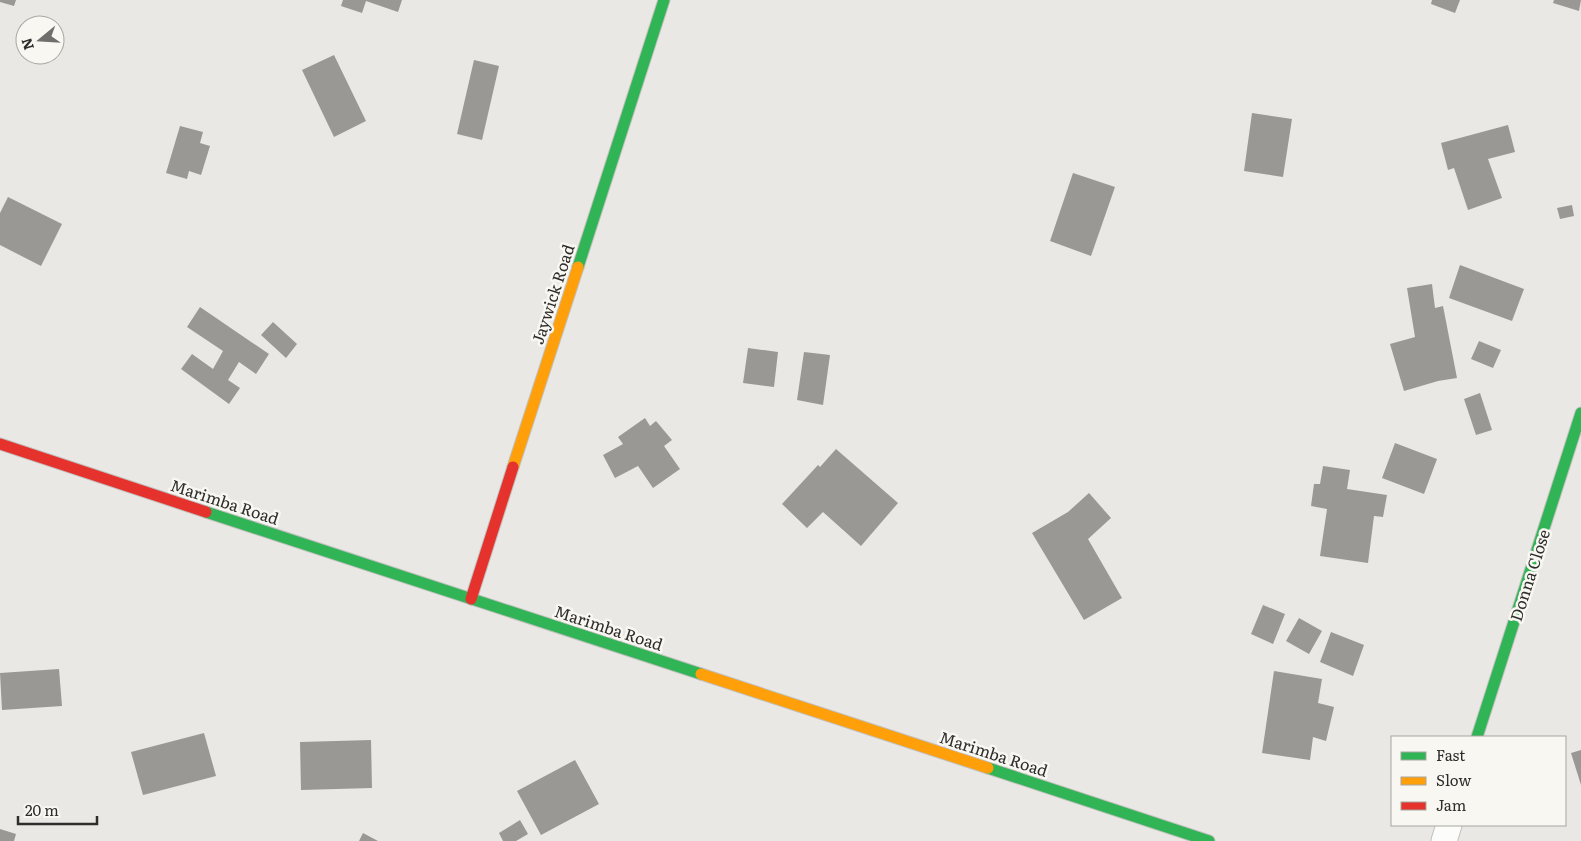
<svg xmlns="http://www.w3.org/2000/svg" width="1581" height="841" viewBox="0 0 1581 841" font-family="Literata,serif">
	<rect width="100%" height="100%" fill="#e9e8e5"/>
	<path fill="#999895" d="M0 0H16L14 6 0 2Z
		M343 0H402L398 12 366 1 362 13 341 6Z
		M1432 0H1460L1455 13 1431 4Z
		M1554 0H1581L1579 11 1553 3Z
		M334 55 366 121 334 137 302 70Z
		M474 60 499 66 482 140 457 134Z
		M1252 113 1292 119 1283 177 1244 171Z
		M1508 125 1515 152 1488 159 1502 198 1468 210 1454 168 1448 170 1441 143Z
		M180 126 203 132 200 143 210 146 201 175 189 171 187 179 166 173Z
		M1073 173 1115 187 1091 256 1050 241Z
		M8 197 62 224 41 266 0 245V213Z
		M1572 205 1574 216 1560 219 1557 208Z
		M1460 265 1524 289 1512 321 1449 298Z
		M1432 284 1435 308 1443 306 1457 378 1438 381 1404 391 1390 344 1415 337 1407 288Z
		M200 307 269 354 256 374 239 362 228 380 240 388 229 404 181 369 192 354 213 369 223 351 187 327Z
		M273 322 297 344 286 358 261 335Z
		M1479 341 1501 350 1493 368 1471 359Z
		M748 348 778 352 774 387 743 383Z
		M804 352 830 355 823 405 797 400Z
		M1480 393 1492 430 1476 435 1464 399Z
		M645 418 650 426 656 421 672 440 664 446 680 469 653 488 638 466 615 478 603 455 623 444 618 437Z
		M1395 443 1437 459 1424 494 1382 478Z
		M836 449 898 503 861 546 823 512 807 528 782 504 818 465 820 467Z
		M1323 466 1350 470 1347 489 1387 495 1383 517 1374 516 1368 563 1320 556 1327 509 1311 506 1314 484H1320Z
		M1089 493 1111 518 1088 539 1122 598 1084 620 1032 533 1068 512Z
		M1263 605 1285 614 1273 644 1251 634Z
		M1299 618 1322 631 1309 654 1286 641Z
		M1331 632 1364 645 1353 676 1320 662Z
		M59 669 62 706 2 710 0 673Z
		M1274 671 1322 679 1318 703 1334 707 1326 741 1313 737 1310 760 1262 753Z
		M204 733 216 776 143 795 131 752Z
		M371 740 372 788 301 790 300 742Z
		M1581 750V785L1571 753Z
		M575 760 599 804 541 835 517 791Z
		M520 820 528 834 516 841H503L499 833Z
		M0 829 16 834 14 841H0Z
		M363 833 378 841H359Z"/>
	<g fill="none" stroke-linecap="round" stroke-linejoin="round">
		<g stroke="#c1c0be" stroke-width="27">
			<path id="street" d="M1444 841 1449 825"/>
		</g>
		<g stroke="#c1c0be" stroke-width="13">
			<path id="fast" d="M578 267 664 0
				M206 512 701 674
				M1477 737 1581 413
				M988 768 1209 841"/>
		</g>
		<g stroke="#c1c0be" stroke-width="13">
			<path id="slow" d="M513 467 578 267
				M701 674 988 768"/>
		</g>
		<g stroke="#c1c0be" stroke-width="13">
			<path id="jam" d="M0 444 206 512
				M471 599 513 467"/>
		</g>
		<use href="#street" stroke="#fcfcfb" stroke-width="25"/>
		<use href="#fast" stroke="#30b455" stroke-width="11"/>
		<use href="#slow" stroke="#ff9f0a" stroke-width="11"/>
		<use href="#jam" stroke="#e5322d" stroke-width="11"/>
	</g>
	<g text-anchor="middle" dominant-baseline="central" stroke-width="5" stroke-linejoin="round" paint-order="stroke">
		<g font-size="16" fill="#2e2d2b" stroke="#f8f7f1">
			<text transform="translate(552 294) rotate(-72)">Jaywick Road</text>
			<text transform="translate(225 501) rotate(18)">Marimba Road</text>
			<text transform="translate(1529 575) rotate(-72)">Donna Close</text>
			<text transform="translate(609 627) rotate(18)">Marimba Road</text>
			<text transform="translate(994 753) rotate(18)">Marimba Road</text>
		</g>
	</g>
	<rect x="1391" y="736" width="175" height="90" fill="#f8f7f1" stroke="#a7a6a2"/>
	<rect x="1401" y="752" width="25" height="8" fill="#30b455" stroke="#a7a6a2"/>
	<text x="1436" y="761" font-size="15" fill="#2e2d2b">Fast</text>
	<rect x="1401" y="777" width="25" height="8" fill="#ff9f0a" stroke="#a7a6a2"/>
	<text x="1436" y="786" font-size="15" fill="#2e2d2b">Slow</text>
	<rect x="1401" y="802" width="25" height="8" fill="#e5322d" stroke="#a7a6a2"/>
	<text x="1436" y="811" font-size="15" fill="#2e2d2b">Jam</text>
	<g transform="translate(40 40) rotate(252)"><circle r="24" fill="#f8f7f1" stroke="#a7a6a2"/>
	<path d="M0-4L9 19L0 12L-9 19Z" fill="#6f6e6c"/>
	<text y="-8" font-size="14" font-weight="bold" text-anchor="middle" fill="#2e2d2b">N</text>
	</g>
	<path d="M18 816v8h79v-8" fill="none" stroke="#2e2d2b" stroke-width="2.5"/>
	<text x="25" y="816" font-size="15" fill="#2e2d2b" stroke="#f8f7f1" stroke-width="4" paint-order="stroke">20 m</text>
</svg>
